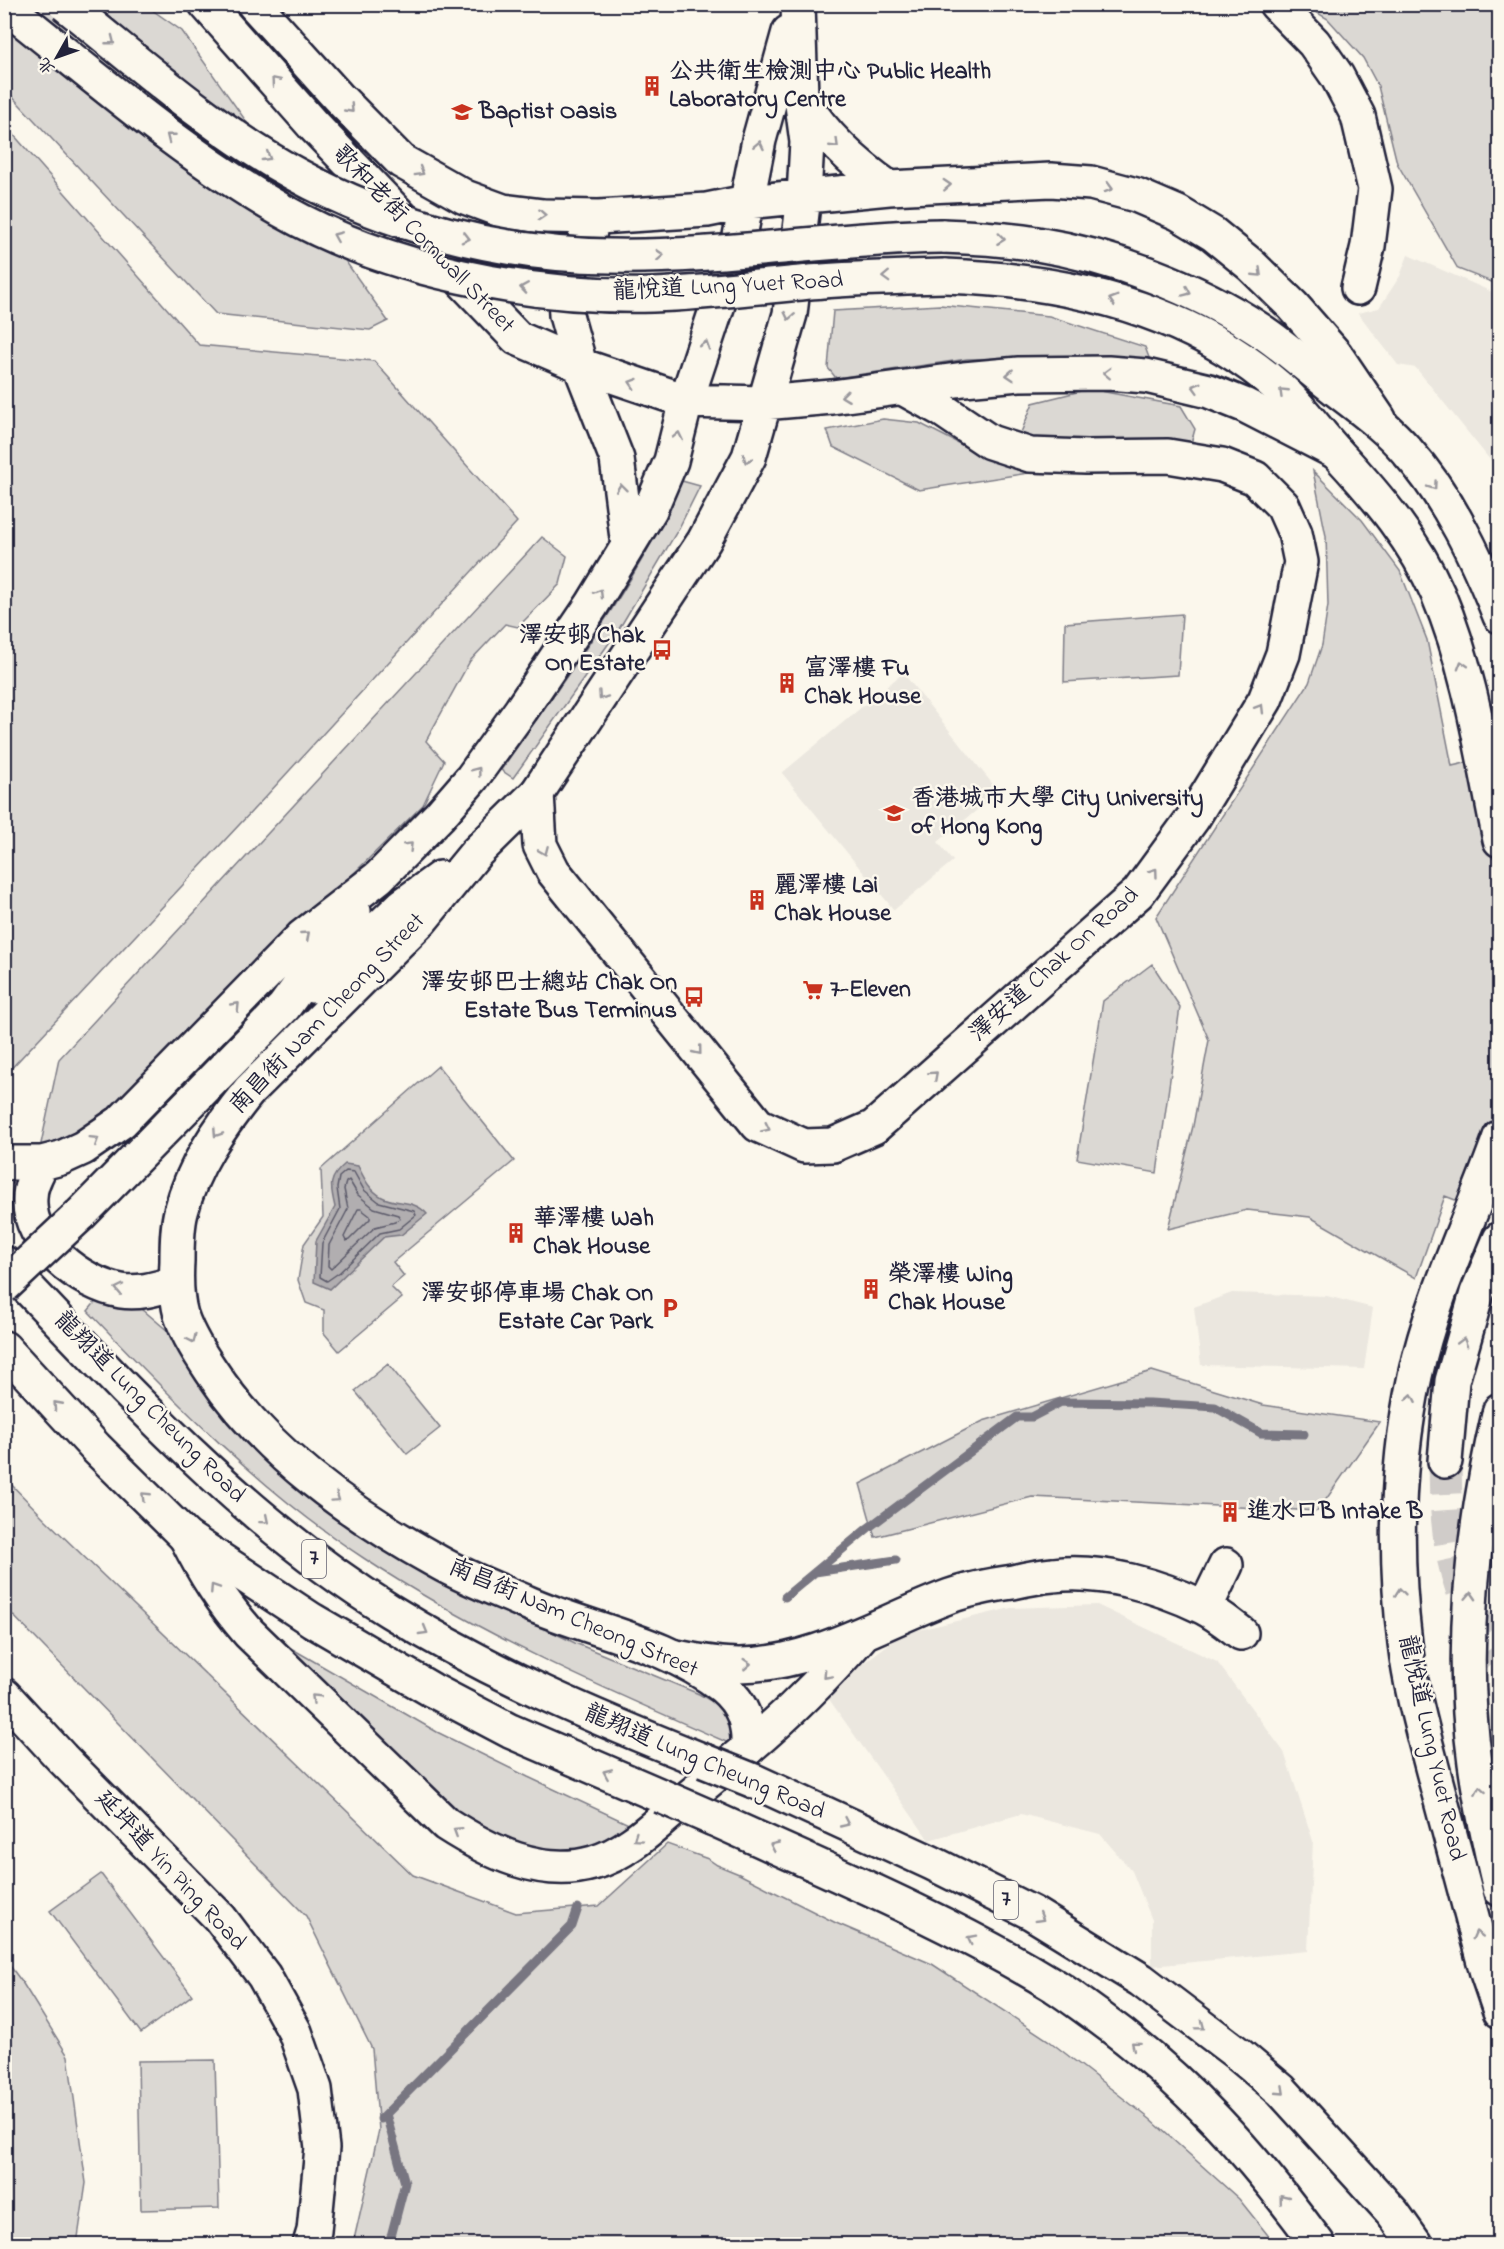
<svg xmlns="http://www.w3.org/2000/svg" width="1504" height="2249" viewBox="0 0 1504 2249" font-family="'Indie Flower','LXGW WenKai TC',sans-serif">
	<rect width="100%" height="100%" fill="#fbf7ec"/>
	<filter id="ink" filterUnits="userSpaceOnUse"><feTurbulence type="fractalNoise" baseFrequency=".0167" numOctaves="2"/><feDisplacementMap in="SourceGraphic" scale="12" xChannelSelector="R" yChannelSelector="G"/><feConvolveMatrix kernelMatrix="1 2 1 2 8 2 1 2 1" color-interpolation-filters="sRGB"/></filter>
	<g filter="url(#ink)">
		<path fill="#ebe7df" d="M1408 255 1499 295V471L1416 368 1398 365 1358 313 1379 308 1400 276Z
			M903 673 999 792 938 842 953 861 894 910 782 773Z
			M1232 1293 1327 1296 1373 1308 1364 1369 1201 1365 1194 1307Z
			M1097 1605 1217 1662 1284 1752 1313 1841 1308 1951 1152 1966V1920L1132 1871 1100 1834 1021 1814 929 1840 826 1695 857 1668 902 1634 1011 1608Z"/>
		<path fill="#dbd8d3" stroke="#7e7d87" stroke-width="1.5" d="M4 5H145L182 31 388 321 370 330 216 314 5 89Z
			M1304 5H1499V285L1458 269 1397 163 1378 86 1363 58 1328 19Z
			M5 125 199 345 374 361 517 522 268 794 5 1075Z
			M940 305 1049 316 1145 347 1151 363 1016 358 967 359 836 378 828 368 833 311Z
			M1089 389 1181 406 1195 429 1190 447 1152 439 1028 446 1018 440 1033 403Z
			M883 419 919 423 989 459 1035 472 919 490 833 447 827 430Z
			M1313 471 1362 520 1400 571 1427 640 1452 766 1499 755 1500 1186 1489 1213 1445 1196 1416 1278 1310 1217 1247 1210 1168 1229 1193 1126 1209 1040 1156 917 1309 683 1322 645 1328 605 1326 536Z
			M682 481 700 486 679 528 619 629 513 778 501 770C566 677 636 585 682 481Z
			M542 537 567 556 560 584 518 627 505 624 470 661 426 741 444 761 423 805 107 1117 39 1153 59 1059Z
			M1182 614 1178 675 1064 682 1065 623Z
			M1152 964 1180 1007 1157 1173 1077 1159 1103 1001Z
			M438 1066 514 1161 393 1262 404 1276 391 1287 402 1298 339 1351 324 1333V1310L306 1303 298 1280 304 1244 323 1217 321 1169Z
			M97 1300 136 1304 169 1332 228 1415 466 1591 575 1643 699 1694 718 1705 732 1717 733 1745C607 1690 480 1635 365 1559 261 1491 173 1400 88 1311Z
			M388 1364 440 1428 407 1454 355 1391Z
			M1152 1371 1263 1405 1380 1422 1318 1511 1032 1497 875 1537 860 1484 983 1421Z
			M4 1477 45 1519 413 1875 516 1913 599 1906 667 1844 708 1859 717 1865 739 1874 836 1923 932 1964 1048 2040 1150 2119 1239 2199 1275 2244H353L379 2130 372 2049 306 1916 5 1607Z
			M275 1639 437 1732 528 1777 635 1827 585 1851 530 1852 473 1827Z
			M101 1874 192 1995 141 2033 50 1911Z
			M4 1958 22 1982 68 2056 86 2183 77 2244H5Z
			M215 2060 219 2208 141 2210 138 2061Z"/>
		<path fill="#b1aeb0" stroke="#787681" stroke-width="1.5" d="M345 1164 358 1166C364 1178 369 1190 382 1197 397 1205 414 1199 427 1214L401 1235 384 1237 330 1289 314 1282 316 1241 335 1207C330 1186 328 1178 345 1164Z"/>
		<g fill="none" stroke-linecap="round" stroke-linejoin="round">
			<path stroke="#5b5a6a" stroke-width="1.5" d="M346 1171 354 1172 364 1190 379 1202 414 1211 416 1215 399 1229 380 1233 340 1272 327 1281 320 1277 322 1243 340 1209 337 1188 339 1177Z
				M349 1180 358 1195 374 1208 398 1215 400 1218 395 1222 375 1227 331 1269 328 1266 329 1245 348 1209 344 1189 346 1182Z
				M358 1209H361L370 1216V1219L349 1240 346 1241 344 1237Z"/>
			<path stroke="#787681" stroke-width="9" d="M815 1572 896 1560
				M785 1597 868 1528 1017 1417H1032L1061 1402 1150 1403 1215 1407 1261 1433 1304 1434
				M386 2114 405 2183 389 2244
				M381 2119 572 1926 578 1908"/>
			<path stroke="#d0ccc9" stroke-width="33" stroke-dasharray="33 16" stroke-linecap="butt" d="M1445 1461C1446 1540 1452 1594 1500 1659"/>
			<g stroke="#22223b" stroke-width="38">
				<path id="street" d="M1276 4 1314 43 1337 76 1358 116 1375 189 1368 246 1358 288
					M537 793 540 845 553 871 758 1125 804 1146 833 1145 874 1127 1138 893 1193 818 1265 700 1283 654 1301 562 1295 533 1283 506 1255 478 1222 465 1168 456 1086 457 1030 455 990 442 941 409 903 388
					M1205 1608 1226 1565
					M676 1657C697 1661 717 1665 739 1665 814 1665 882 1621 950 1596 970 1589 992 1585 1013 1582 1026 1579 1040 1576 1053 1575 1103 1569 1159 1586 1203 1607 1217 1614 1229 1624 1241 1633
					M4 1695 62 1758 220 1918 264 1976 295 2032 315 2089 322 2148 314 2231 310 2244
					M748 1748C790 1713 826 1677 862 1635"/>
			</g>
			<g stroke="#22223b" stroke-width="38">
				<path id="secondary" d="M206 4 313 125 517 338 580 365 686 401 763 403 832 397 964 379 1019 374 1108 373 1146 376 1209 391 1244 405 1336 452
					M254 4 338 97 401 161 465 197 503 211 543 216 599 217 707 210 747 202 889 188 1051 180 1091 183 1136 195 1178 213 1213 234 1251 265 1293 306 1335 354 1379 419
					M804 103C826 138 855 164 889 188
					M590 231 575 258 568 278 565 297 566 315 580 365 617 459 628 546
					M312 986 337 968 403 905 440 878
					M4 1163H42L61 1158 83 1148 121 1122 302 937 379 877 439 816 472 778 521 710 592 605 650 510 671 461 686 401 739 241 759 140 789 32
					M42 1163C36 1175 30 1185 30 1198 27 1243 81 1284 121 1291 140 1294 158 1288 176 1283
					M80 1215 284 1007 354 911
					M186 1537C205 1575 222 1602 249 1633L446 1824C488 1851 541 1878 593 1863 623 1855 650 1830 673 1810 698 1790 723 1769 748 1748 749 1723 743 1704 723 1687 667 1642 592 1631 528 1603 498 1590 466 1578 438 1562 353 1515 266 1454 212 1372 200 1354 188 1336 181 1315 176 1298 176 1279 177 1261 177 1245 177 1227 181 1212 192 1167 220 1127 249 1091L421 920 476 853 537 793 704 541 749 457 790 314 804 196 807 142 801 97 798 4"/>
			</g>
			<g stroke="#22223b" stroke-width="38">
				<path id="primary" d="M942 236C974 237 1006 239 1037 244 1112 256 1197 288 1260 330 1284 346 1305 365 1328 383 1355 405 1384 424 1407 451 1449 498 1477 558 1500 616
					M945 276C1063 280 1186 306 1278 387 1302 407 1317 432 1338 454 1377 496 1415 541 1438 594 1471 672 1483 758 1500 840
					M1500 1137C1472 1217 1433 1293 1415 1376 1396 1464 1394 1553 1405 1643 1410 1686 1422 1729 1433 1771 1451 1839 1469 1906 1487 1973L1500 2011
					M1500 1410C1473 1524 1459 1646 1475 1763 1481 1806 1490 1847 1500 1889
					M1445 1461 1452 1381 1477 1293 1500 1239"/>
			</g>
			<g stroke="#22223b" stroke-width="38">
				<path id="highway" d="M4 1263C124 1388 241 1519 390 1611 490 1673 594 1717 704 1761
					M4 1348 96 1448 186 1537 312 1620 432 1690 510 1731 661 1796
					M754 1781 932 1863 1032 1913 1141 1980 1237 2053 1281 2090 1393 2213 1415 2244
					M714 1819C829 1871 947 1920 1055 1986 1069 1995 1082 2005 1096 2015 1187 2081 1252 2154 1318 2244"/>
			</g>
			<use href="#street" stroke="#fbf7ec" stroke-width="33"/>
			<use href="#secondary" stroke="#fbf7ec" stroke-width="33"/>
			<use href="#primary" stroke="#fbf7ec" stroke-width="33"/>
			<use href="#highway" stroke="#fbf7ec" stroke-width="33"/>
			<g stroke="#22223b" stroke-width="38" stroke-linecap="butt">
				<path id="secondary-bridge" d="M4 1286 80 1215"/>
			</g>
			<g stroke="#22223b" stroke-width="38" stroke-linecap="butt">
				<path id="primary-bridge" d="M65 4C139 63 211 128 295 174 390 226 501 255 610 256 721 258 831 238 942 236
					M4 5C94 76 181 153 281 210 388 271 530 298 653 295 709 293 765 286 822 281 863 278 904 277 945 276"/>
			</g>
			<g stroke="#22223b" stroke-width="38" stroke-linecap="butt">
				<path id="highway-bridge" d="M704 1761 754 1781
					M661 1796 714 1819"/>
			</g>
			<use href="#secondary-bridge" stroke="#fbf7ec" stroke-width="33"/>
			<use href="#primary-bridge" stroke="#fbf7ec" stroke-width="33"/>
			<use href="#highway-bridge" stroke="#fbf7ec" stroke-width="33"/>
		</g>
		<defs><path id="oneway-chevron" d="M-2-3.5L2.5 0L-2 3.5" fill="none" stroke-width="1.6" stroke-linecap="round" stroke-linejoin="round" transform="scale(1.5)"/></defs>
		<g stroke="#99979c">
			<use href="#oneway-chevron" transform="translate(111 41) rotate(38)"/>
			<use href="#oneway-chevron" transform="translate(275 81) rotate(-131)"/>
			<use href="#oneway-chevron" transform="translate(350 109) rotate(46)"/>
			<use href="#oneway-chevron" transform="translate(170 137) rotate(-142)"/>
			<use href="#oneway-chevron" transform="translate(835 144) rotate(44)"/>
			<use href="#oneway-chevron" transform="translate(759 145) rotate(-78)"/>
			<use href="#oneway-chevron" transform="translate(267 157) rotate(31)"/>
			<use href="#oneway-chevron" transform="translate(420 172) rotate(30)"/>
			<use href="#oneway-chevron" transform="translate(947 185) rotate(-3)"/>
			<use href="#oneway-chevron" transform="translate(1109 188) rotate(16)"/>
			<use href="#oneway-chevron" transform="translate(542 215) rotate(4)"/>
			<use href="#oneway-chevron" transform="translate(337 236) rotate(-157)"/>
			<use href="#oneway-chevron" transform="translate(466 238) rotate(14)"/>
			<use href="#oneway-chevron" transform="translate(1001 239) rotate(7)"/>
			<use href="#oneway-chevron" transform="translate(660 255) rotate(-3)"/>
			<use href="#oneway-chevron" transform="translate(1258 273) rotate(44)"/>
			<use href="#oneway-chevron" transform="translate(886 277) rotate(178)"/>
			<use href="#oneway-chevron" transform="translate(524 288) rotate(-171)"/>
			<use href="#oneway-chevron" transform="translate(1187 292) rotate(24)"/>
			<use href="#oneway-chevron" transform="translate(1113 300) rotate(-164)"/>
			<use href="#oneway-chevron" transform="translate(789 316) rotate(102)"/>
			<use href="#oneway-chevron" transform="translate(705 345) rotate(-72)"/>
			<use href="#oneway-chevron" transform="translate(1107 373) rotate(-178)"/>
			<use href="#oneway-chevron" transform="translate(1010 375) rotate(176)"/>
			<use href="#oneway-chevron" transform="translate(633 383) rotate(-162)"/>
			<use href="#oneway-chevron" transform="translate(1196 387) rotate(-164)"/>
			<use href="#oneway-chevron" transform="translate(1283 392) rotate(-136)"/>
			<use href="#oneway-chevron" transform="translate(845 396) rotate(173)"/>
			<use href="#oneway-chevron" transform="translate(678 436) rotate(-78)"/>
			<use href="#oneway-chevron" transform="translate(747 459) rotate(113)"/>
			<use href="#oneway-chevron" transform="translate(1433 486) rotate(55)"/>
			<use href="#oneway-chevron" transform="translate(621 488) rotate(-97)"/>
			<use href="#oneway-chevron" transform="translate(599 593) rotate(-59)"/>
			<use href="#oneway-chevron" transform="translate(1462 665) rotate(-107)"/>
			<use href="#oneway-chevron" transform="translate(602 696) rotate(124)"/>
			<use href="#oneway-chevron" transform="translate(1260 708) rotate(-59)"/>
			<use href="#oneway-chevron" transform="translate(477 771) rotate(-53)"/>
			<use href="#oneway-chevron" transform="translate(409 846) rotate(-45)"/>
			<use href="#oneway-chevron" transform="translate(544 851) rotate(67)"/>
			<use href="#oneway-chevron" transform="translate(1154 872) rotate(-54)"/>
			<use href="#oneway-chevron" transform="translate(306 935) rotate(-41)"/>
			<use href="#oneway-chevron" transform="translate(236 1006) rotate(-46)"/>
			<use href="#oneway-chevron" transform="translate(698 1051) rotate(51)"/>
			<use href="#oneway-chevron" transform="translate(934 1075) rotate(-42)"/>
			<use href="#oneway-chevron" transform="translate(766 1128) rotate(26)"/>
			<use href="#oneway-chevron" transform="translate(217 1133) rotate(123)"/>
			<use href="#oneway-chevron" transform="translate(95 1140) rotate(-32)"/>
			<use href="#oneway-chevron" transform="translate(119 1289) rotate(-168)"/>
			<use href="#oneway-chevron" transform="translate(192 1339) rotate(65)"/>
			<use href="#oneway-chevron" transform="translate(1463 1342) rotate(-74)"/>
			<use href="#oneway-chevron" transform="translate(1411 1398) rotate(-80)"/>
			<use href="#oneway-chevron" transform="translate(57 1405) rotate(-132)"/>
			<use href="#oneway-chevron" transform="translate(145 1496) rotate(-136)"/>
			<use href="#oneway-chevron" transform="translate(336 1498) rotate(35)"/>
			<use href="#oneway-chevron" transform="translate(265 1520) rotate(40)"/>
			<use href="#oneway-chevron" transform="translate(214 1588) rotate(-123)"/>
			<use href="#oneway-chevron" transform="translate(1400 1592) rotate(-96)"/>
			<use href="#oneway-chevron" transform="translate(1471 1596) rotate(-87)"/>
			<use href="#oneway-chevron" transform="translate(424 1631) rotate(30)"/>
			<use href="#oneway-chevron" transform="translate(747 1664) rotate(-4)"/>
			<use href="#oneway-chevron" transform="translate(827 1675) rotate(133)"/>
			<use href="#oneway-chevron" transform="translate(315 1698) rotate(-136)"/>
			<use href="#oneway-chevron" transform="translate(607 1773) rotate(-157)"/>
			<use href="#oneway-chevron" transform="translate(1480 1790) rotate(-100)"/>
			<use href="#oneway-chevron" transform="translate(845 1823) rotate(25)"/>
			<use href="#oneway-chevron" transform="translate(457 1831) rotate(-148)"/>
			<use href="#oneway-chevron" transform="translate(637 1838) rotate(145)"/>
			<use href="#oneway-chevron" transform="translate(774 1846) rotate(-155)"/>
			<use href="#oneway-chevron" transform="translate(1040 1918) rotate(31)"/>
			<use href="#oneway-chevron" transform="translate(1477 1935) rotate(-105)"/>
			<use href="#oneway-chevron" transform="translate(971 1939) rotate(-153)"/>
			<use href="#oneway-chevron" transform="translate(1201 2026) rotate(37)"/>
			<use href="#oneway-chevron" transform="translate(1135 2045) rotate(-140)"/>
			<use href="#oneway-chevron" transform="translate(1281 2091) rotate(43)"/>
			<use href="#oneway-chevron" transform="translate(1283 2198) rotate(-129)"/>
		</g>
	</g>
	<defs>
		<g id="building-bare" transform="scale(1.62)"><path d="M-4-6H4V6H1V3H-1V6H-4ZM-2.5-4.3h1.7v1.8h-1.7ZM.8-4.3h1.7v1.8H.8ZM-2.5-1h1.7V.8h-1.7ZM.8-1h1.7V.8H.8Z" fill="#c8321e" stroke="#fbf7ec" stroke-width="2.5" paint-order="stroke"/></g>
		<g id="school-bare" transform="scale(1.62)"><path d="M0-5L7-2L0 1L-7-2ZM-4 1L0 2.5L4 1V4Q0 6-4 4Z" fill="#c8321e" stroke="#fbf7ec" stroke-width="2.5" paint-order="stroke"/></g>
		<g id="bus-bare" transform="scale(1.62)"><path d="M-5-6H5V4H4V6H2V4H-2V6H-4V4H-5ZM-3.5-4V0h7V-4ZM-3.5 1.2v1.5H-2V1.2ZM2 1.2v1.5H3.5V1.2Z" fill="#c8321e" stroke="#fbf7ec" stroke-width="2.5" paint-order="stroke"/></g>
		<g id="university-bare" transform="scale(1.62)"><path d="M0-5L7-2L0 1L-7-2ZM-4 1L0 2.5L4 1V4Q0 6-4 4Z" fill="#c8321e" stroke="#fbf7ec" stroke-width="2.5" paint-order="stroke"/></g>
		<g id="supermarket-bare" transform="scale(1.62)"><path d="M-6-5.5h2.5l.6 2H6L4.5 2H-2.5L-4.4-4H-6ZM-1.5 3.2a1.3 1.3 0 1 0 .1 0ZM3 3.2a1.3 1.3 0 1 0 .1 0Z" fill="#c8321e" stroke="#fbf7ec" stroke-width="2.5" paint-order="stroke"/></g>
		<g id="parking-bare" transform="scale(1.62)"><path d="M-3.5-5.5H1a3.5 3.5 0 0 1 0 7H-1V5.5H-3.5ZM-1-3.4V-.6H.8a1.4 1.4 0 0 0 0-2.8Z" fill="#c8321e" stroke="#fbf7ec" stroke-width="2.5" paint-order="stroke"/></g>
	</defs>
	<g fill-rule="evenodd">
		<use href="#building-bare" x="652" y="86"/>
		<use href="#school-bare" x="462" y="112"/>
		<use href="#bus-bare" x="662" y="650"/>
		<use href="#building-bare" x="787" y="683"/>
		<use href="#university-bare" x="894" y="813"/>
		<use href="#building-bare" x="757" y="900"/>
		<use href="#supermarket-bare" x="813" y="990"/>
		<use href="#bus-bare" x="694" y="997"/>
		<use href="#building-bare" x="516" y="1233"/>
		<use href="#building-bare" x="871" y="1289"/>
		<use href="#parking-bare" x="670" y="1308"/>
		<use href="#building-bare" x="1230" y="1512"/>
	</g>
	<g text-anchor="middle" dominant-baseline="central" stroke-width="5" stroke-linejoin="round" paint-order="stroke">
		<g fill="#fbf7ec" stroke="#636270" stroke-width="1.5">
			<rect x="302" y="1540" width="24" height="38" rx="4.5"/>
			<rect x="994" y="1881" width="24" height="38" rx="4.5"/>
		</g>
		<g font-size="22" font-weight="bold" fill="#22223b">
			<text x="314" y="1559">7</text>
			<text x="1006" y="1900">7</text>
		</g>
		<g font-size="24" font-weight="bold" fill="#22223b" stroke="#fbf7ec" text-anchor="start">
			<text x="669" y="72">公共衛生檢測中心 Public Health<tspan x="669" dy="28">Laboratory Centre</tspan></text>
			<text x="479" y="112">Baptist Oasis</text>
			<text x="645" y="636" text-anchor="end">澤安邨 Chak<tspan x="645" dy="28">On Estate</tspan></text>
			<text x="804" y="669">富澤樓 Fu<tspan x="804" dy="28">Chak House</tspan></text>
			<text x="911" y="799">香港城市大學 City University<tspan x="911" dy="28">of Hong Kong</tspan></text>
			<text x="774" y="886">麗澤樓 Lai<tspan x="774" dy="28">Chak House</tspan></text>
			<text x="677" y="983" text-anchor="end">澤安邨巴士總站 Chak On<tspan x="677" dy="28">Estate Bus Terminus</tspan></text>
			<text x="830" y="990">7-Eleven</text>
			<text x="533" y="1219">華澤樓 Wah<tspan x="533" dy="28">Chak House</tspan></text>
			<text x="888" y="1275">榮澤樓 Wing<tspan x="888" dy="28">Chak House</tspan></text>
			<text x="653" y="1294" text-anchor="end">澤安邨停車場 Chak On<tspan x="653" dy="28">Estate Car Park</tspan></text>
			<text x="1247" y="1512">進水口B Intake B</text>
		</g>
		<g font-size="24" fill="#22223b" stroke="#fbf7ec">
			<text transform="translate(423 240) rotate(46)">歌和老街 Cornwall Street</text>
			<text transform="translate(728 287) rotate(-3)">龍悅道 Lung Yuet Road</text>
			<text transform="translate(1055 965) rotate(-42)">澤安道 Chak On Road</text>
			<text transform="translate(328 1014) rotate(-46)">南昌街 Nam Cheong Street</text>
			<text transform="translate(149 1408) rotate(45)">龍翔道 Lung Cheung Road</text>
			<text transform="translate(573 1619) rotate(23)">南昌街 Nam Cheong Street</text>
			<text transform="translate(1431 1748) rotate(77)">龍悅道 Lung Yuet Road</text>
			<text transform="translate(704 1763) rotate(23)">龍翔道 Lung Cheung Road</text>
			<text transform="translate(170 1871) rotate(47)">延坪道 Yin Ping Road</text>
		</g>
	</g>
	<rect width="1504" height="2249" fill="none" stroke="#fbf7ec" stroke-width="24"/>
	<rect x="12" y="12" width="1480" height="2225" fill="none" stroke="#22223b" stroke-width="2" filter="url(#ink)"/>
	<g transform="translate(57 57) rotate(230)" stroke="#fbf7ec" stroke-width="4.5" paint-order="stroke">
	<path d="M0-4.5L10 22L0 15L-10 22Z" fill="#22223b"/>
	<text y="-9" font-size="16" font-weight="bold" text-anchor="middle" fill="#22223b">北</text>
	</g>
</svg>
